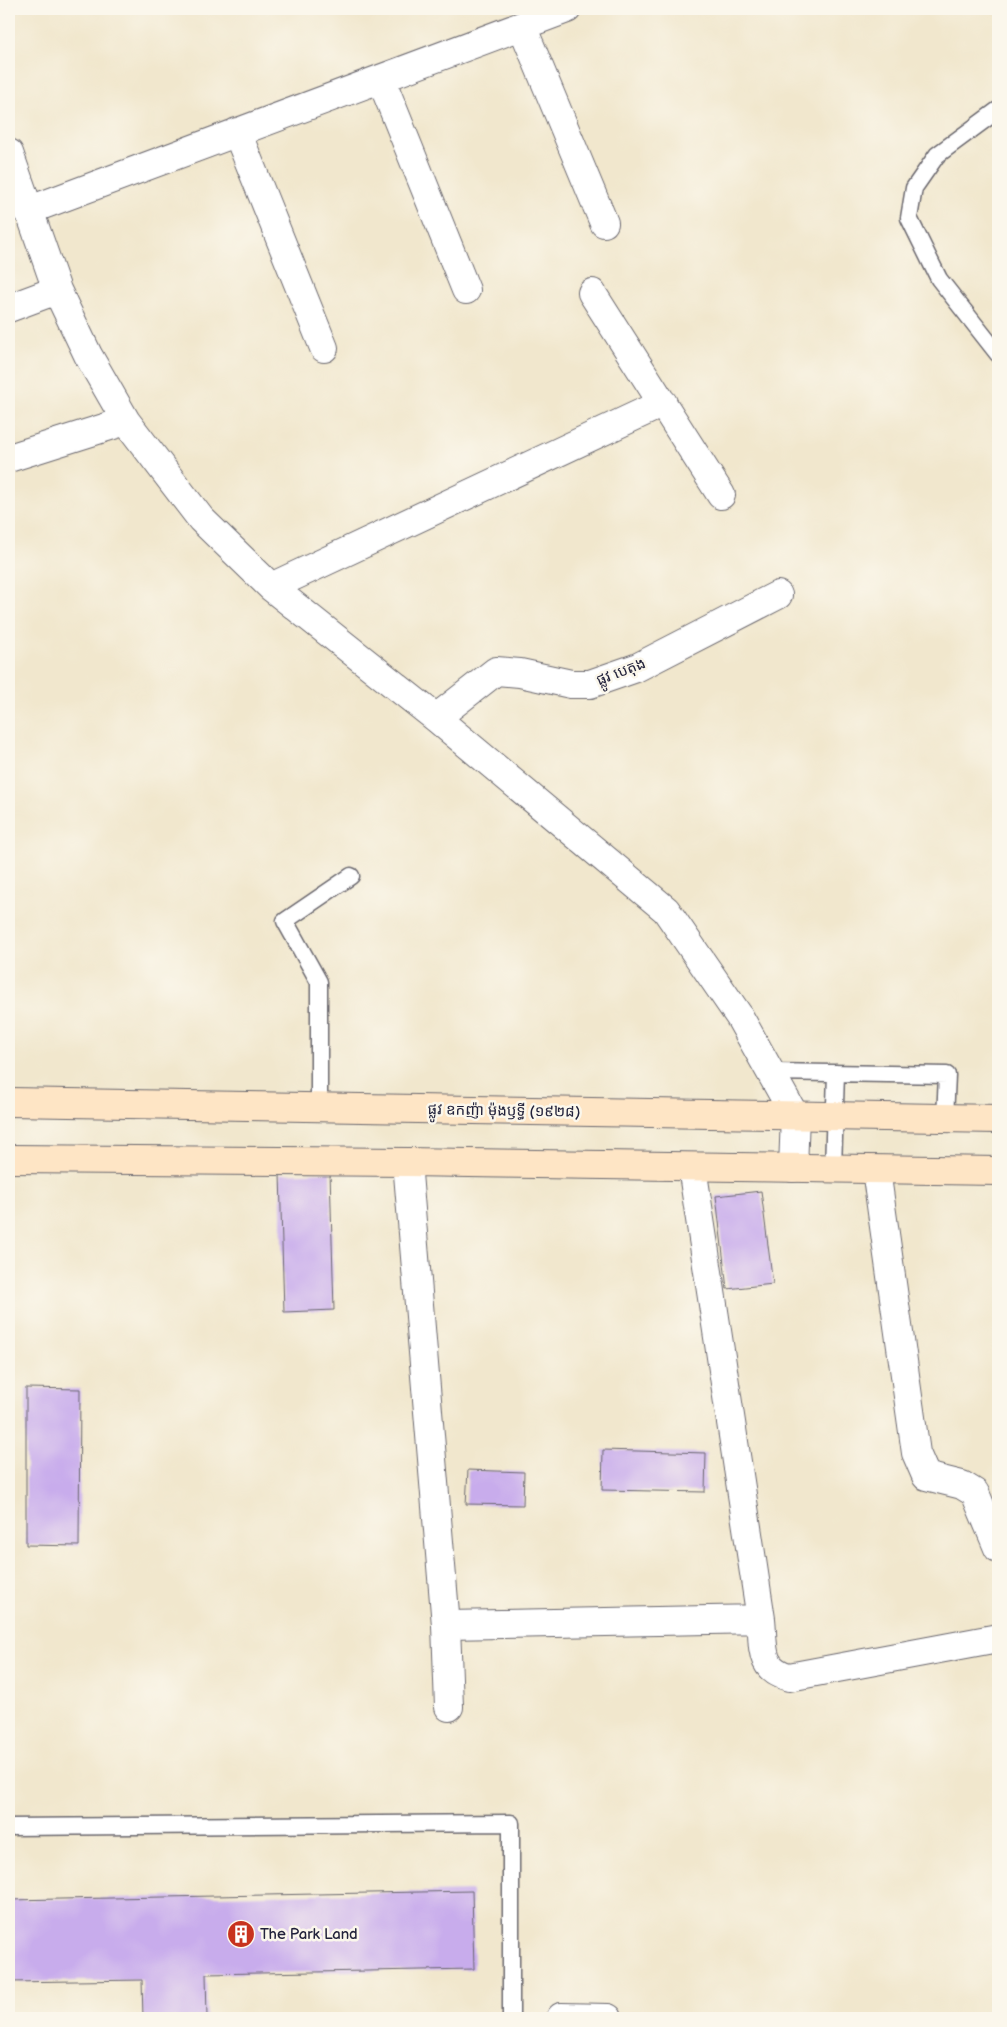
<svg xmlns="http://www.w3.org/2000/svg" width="1007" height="2027" viewBox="0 0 1007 2027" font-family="'Balsamiq Sans','Noto Sans Khmer',sans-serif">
	<rect width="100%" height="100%" fill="#fbf7ec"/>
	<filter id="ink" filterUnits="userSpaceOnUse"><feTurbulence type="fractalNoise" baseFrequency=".02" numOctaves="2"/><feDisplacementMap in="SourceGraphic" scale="10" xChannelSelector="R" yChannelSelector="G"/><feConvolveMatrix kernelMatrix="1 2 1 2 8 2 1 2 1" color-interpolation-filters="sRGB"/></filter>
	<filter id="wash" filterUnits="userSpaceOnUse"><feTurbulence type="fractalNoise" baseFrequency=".0096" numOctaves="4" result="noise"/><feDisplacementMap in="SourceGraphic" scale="20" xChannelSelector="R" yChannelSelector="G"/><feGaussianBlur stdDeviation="1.12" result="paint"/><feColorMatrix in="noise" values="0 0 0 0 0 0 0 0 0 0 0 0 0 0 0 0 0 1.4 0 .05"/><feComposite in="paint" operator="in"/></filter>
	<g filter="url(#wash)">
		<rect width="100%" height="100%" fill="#f1e7cd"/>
		<g id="blocks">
			<path fill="#c8acec" d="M330 1172 334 1310 284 1312 280 1174Z
				M761 1191 773 1284 727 1289 716 1196Z
				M26 1388 80 1389 79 1546 26 1545Z
				M603 1450 706 1453 705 1492 602 1490Z
				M468 1470 524 1472 523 1505 466 1504Z
				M472 1891 474 1969 206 1974 207 2018H143L142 1980 9 1982V1900Z"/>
		</g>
	</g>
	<g filter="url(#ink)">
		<use href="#blocks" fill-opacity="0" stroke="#6a676e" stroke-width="1"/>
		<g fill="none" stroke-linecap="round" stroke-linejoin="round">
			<g stroke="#6a676e" stroke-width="19">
				<path id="service" d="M998 110 937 155 914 188 909 218 939 279 998 354
					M771 1072 947 1075 945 1118
					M319 1107V982L285 921 351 876
					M833 1169 836 1073
					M9 1827 511 1823V2018"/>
			</g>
			<g stroke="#6a676e" stroke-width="30">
				<path id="minor" d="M522 26 604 223
					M381 79 466 290
					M237 132 324 348
					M9 153 57 290 88 355 126 421 201 519 271 587 436 718 666 910 739 1016 795 1116 793 1168
					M27 211 567 9
					M592 293 721 495
					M9 308 57 290
					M9 458 126 421
					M271 587 663 403
					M436 718 496 671 520 673 571 684H590L636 668 778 595
					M407 1162 446 1625 449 1707
					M692 1167 761 1619C764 1646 758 1669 789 1677L998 1638
					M876 1170 916 1453 926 1476 962 1485 975 1493 998 1548
					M446 1625 761 1619
					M561 2017 608 2018"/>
			</g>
			<g stroke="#6a676e" stroke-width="30">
				<path id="secondary" d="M9 1102 998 1119
					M9 1159 407 1162 998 1171"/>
			</g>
			<use href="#service" stroke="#fff" stroke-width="16"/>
			<use href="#minor" stroke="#fff" stroke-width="28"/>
			<use href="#secondary" stroke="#fee5c5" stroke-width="28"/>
		</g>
	</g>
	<defs>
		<g id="building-disc" transform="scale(1.4375)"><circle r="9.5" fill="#c8321e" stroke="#fbf7ec"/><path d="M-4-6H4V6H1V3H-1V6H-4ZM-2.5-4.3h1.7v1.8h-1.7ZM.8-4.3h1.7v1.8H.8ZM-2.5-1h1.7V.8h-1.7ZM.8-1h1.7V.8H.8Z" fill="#fff"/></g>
	</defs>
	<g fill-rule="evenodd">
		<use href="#building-disc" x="241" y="1934"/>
	</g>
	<g text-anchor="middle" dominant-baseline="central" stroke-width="5" stroke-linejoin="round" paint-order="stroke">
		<g font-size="15" fill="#22223b" stroke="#fbf7ec">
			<text transform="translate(621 672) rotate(-21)">ផ្លូវ បេតុង</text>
			<text transform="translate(504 1111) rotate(1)">ផ្លូវ ឧកញ៉ា ម៉ុងឫទ្ធី (១៩២៨)</text>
		</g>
		<g font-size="15" fill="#22223b" stroke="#fbf7ec" text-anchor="start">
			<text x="260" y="1934">The Park Land</text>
		</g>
	</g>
	<rect width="1007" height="2027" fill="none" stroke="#fbf7ec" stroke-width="30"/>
</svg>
